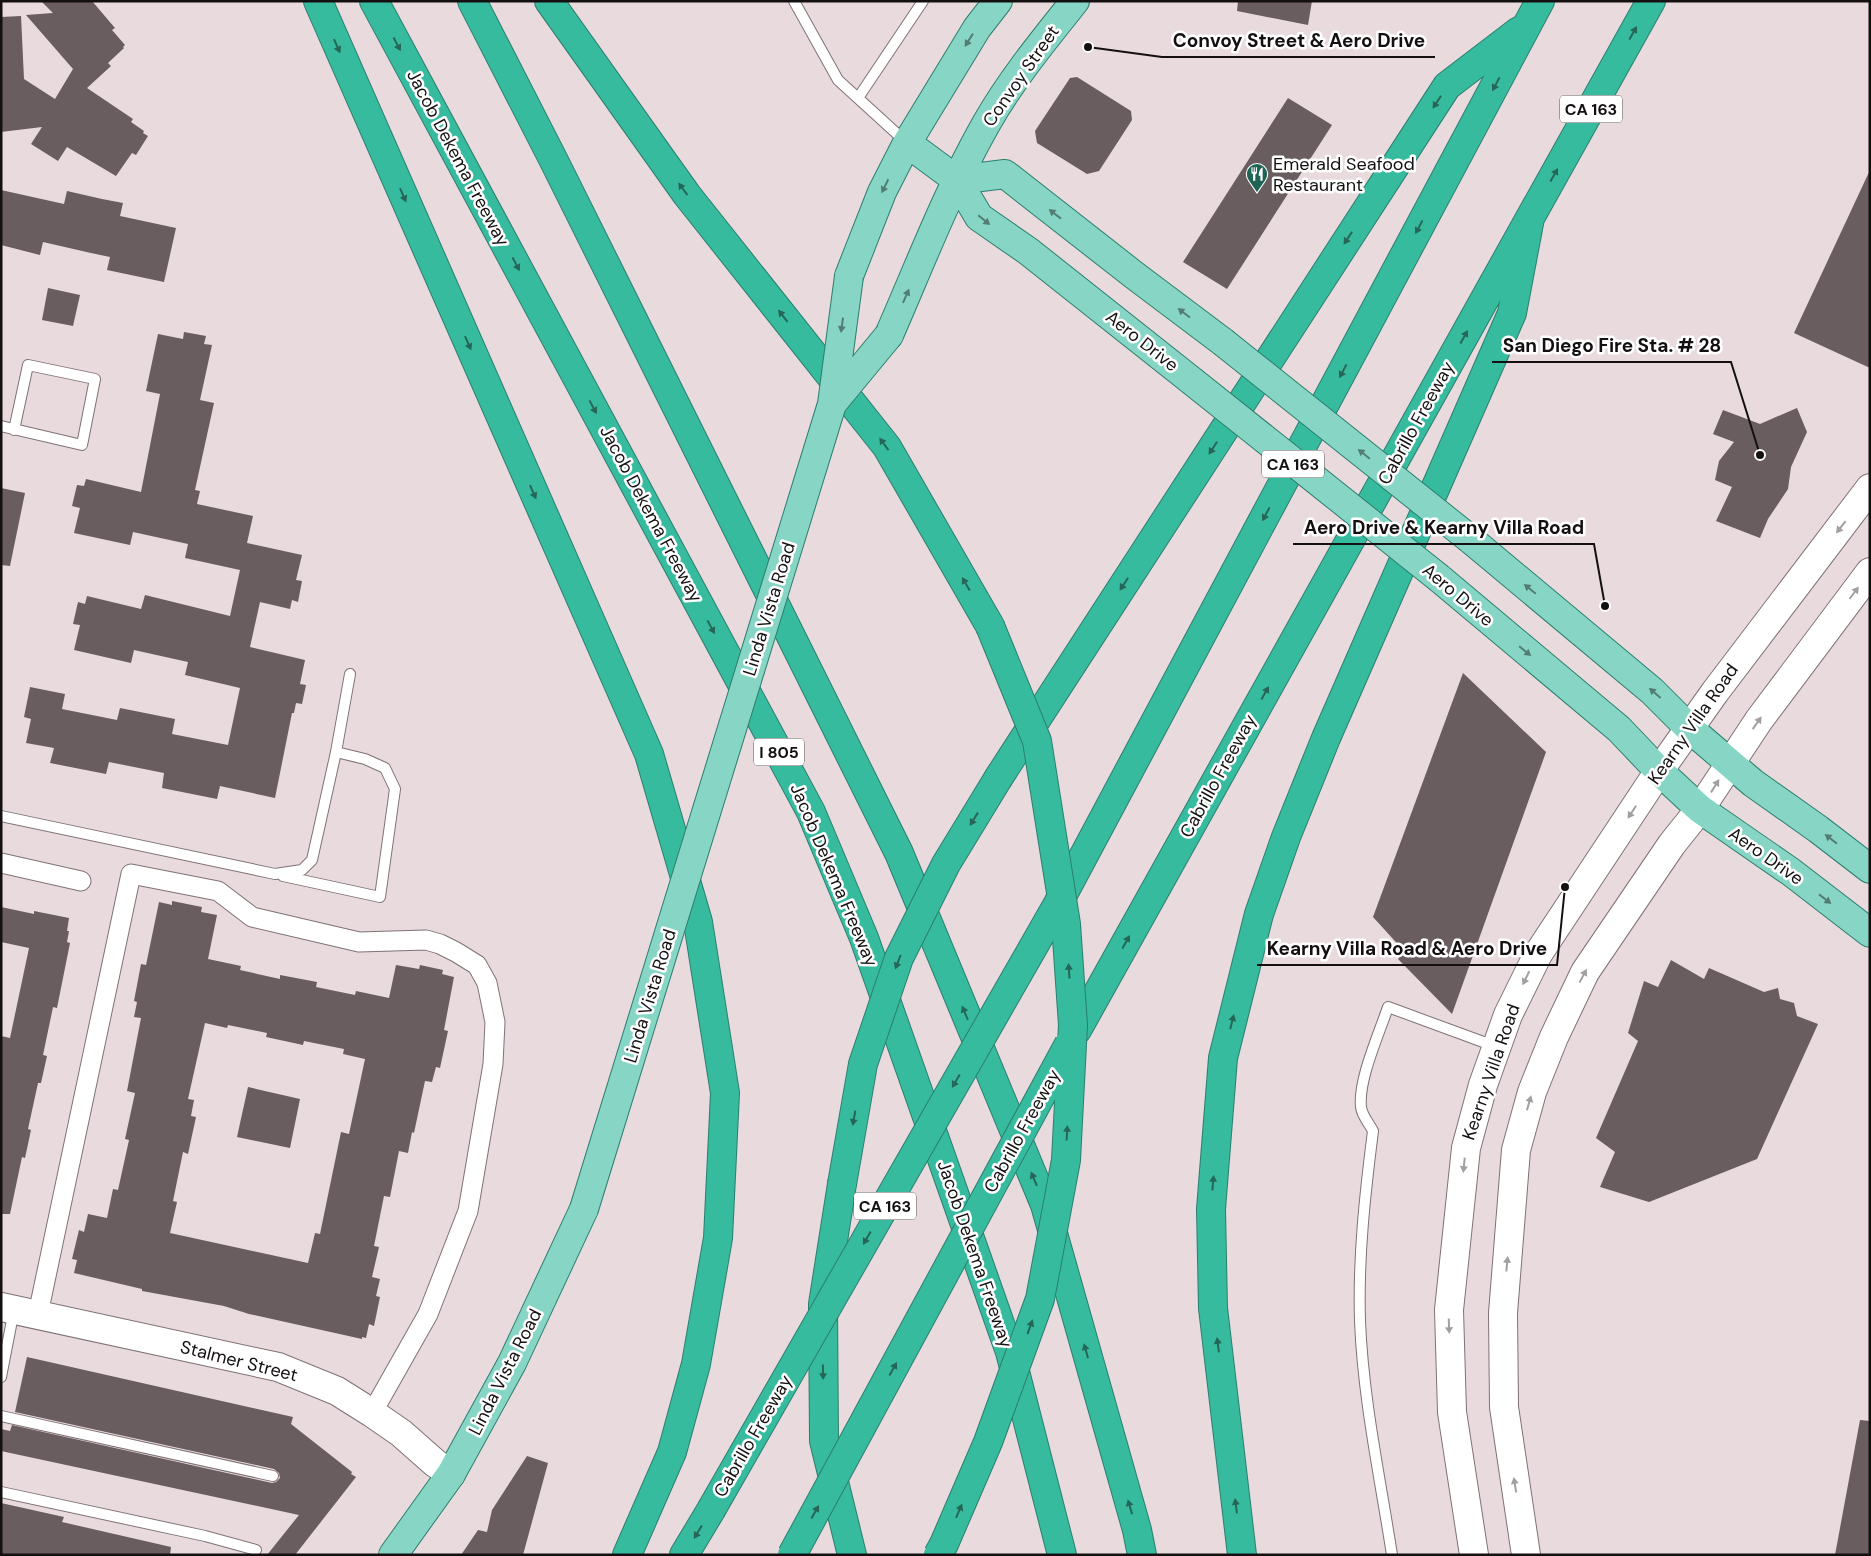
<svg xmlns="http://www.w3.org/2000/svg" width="1871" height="1556" viewBox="0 0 1871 1556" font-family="'DM Sans',sans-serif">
	<rect width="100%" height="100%" fill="#e8dadd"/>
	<path fill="#695d5f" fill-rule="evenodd" d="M41 1H92L115 28 112 30 125 45 123 47 124 48 108 63 111 66 87 88 133 119 131 122 144 131 143 133 148 136 136 155 132 153 116 176 67 147 58 161 31 144 42 127 1 132V17L21 16 24 79 55 99 73 69 26 15 53 13Z
		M1238 1H1312L1308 25 1237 11Z
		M1077 77 1131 111 1132 120 1099 171 1087 174 1037 143 1035 131 1070 78Z
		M1288 98 1332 125 1227 289 1183 262Z
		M1870 170V368L1794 333Z
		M1 190 64 204 67 191 102 199 123 203 120 216 176 228 164 282 107 270 110 257 91 253 43 242 40 255 1 245Z
		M48 288 80 295 73 326 42 320Z
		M184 332 206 336 204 344 212 345 200 400 214 403 195 490 200 491 197 504 253 516 247 543 302 555 296 580 302 581 298 602 292 600 290 609 260 602 250 647 305 660 300 684 306 685 302 704 296 703 294 713H292L275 798 220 786 217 799 162 788 164 773 109 762 106 774 50 763 54 748 26 743 31 719 24 717 30 687 65 694 62 709 117 720 120 708 175 719 172 734 228 745 240 688 185 675 188 662 134 650 131 663 74 650 80 625 73 624 78 602 85 604 87 596 141 609 145 595 230 616 240 570 185 558 188 544 133 532 130 545 74 533 80 508 72 506 77 485 84 486 86 479 141 492 160 394 146 391 158 334 183 339Z
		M1797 408 1807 432 1791 467 1788 489 1768 519 1760 538 1716 521 1732 487 1715 480 1719 461 1734 442 1713 434 1723 410 1760 424Z
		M1 488 25 493 10 566 1 565Z
		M1463 673 1546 752 1452 1014 1398 959 1404 951 1373 917Z
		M172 901 202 907 201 912 217 915 208 959 241 966 240 970 280 979V975L317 982 316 987 355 995 356 991 389 998 396 965 419 969 420 965 443 970 442 974 454 977 444 1030 448 1031 440 1068 436 1067 432 1082 425 1081 414 1133 412 1132 408 1153 399 1151 390 1197 384 1196 374 1246 379 1247 372 1277 380 1279 376 1296 380 1297 374 1326 369 1324 366 1338 362 1337V1339L249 1314 224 1306 142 1291V1289L74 1273 77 1260 72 1259 79 1230 84 1232 88 1214 107 1218 113 1189 118 1190 129 1140 125 1139 135 1093 127 1091 141 1018 134 1017 137 1002 134 1001 141 964 146 965 159 902 172 905ZM205 1023 227 1028 228 1025 267 1033 266 1037 303 1045 304 1041 344 1049 343 1054 365 1059 349 1134 341 1132 320 1234 315 1233 308 1263 170 1233 177 1202 173 1201 183 1152 188 1154 196 1117 191 1116 194 1100 188 1099Z
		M1 907 34 914V911L69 918 67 931H69L67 942 70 943 57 1008 53 1007 43 1055 47 1056 41 1083H38L28 1129 31 1130 25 1158 22 1157 10 1214H1V1036L10 1038 29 948 1 942Z
		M1671 960 1704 979 1709 968 1764 992 1778 988 1780 999 1794 1003 1797 1016 1818 1024 1757 1159 1649 1202 1600 1187 1615 1152 1596 1138 1638 1041 1628 1033 1644 981 1658 987Z
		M248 1087 300 1099 290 1148 237 1137Z
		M27 1357 293 1417 291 1424 352 1472 351 1474 356 1477 295 1555H267L299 1515 1 1451V1429L10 1431 12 1425 272 1483 276 1482 280 1478 279 1473 274 1469 15 1412Z
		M1860 1420 1870 1421V1555H1835Z
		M527 1456 548 1463 523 1555H461L478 1530 487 1532 492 1510Z
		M1 1503 64 1517 62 1522 171 1547 170 1555H1Z"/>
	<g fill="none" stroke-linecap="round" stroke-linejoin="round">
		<g stroke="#7f7275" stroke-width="12">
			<path id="lane" d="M794 1 838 80 906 142
				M858 98 923 1
				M1 426 82 445 95 379 28 365 14 430
				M1 816 275 874 302 870 312 860 336 752 350 674
				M283 876 380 897 395 789 385 768 365 759 336 752
				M1 1377 14 1310
				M1 1416 273 1476
				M1 1492 205 1536 256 1550
				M1392 1555C1380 1477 1363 1399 1360 1321 1358 1257 1365 1194 1373 1131 1369 1123 1362 1116 1361 1107 1358 1080 1379 1034 1388 1007L1497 1047"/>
		</g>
		<g stroke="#7f7275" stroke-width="21">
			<path id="street" d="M1 863 81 881
				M38 1314 131 874 218 891 252 917 359 942 426 940 440 944 456 952 477 965 487 983 495 1022 493 1064 468 1211 428 1314 372 1413"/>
		</g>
		<g stroke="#7f7275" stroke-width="30">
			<path id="secondary" d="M1 1307 278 1367 337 1391 372 1413 401 1433 435 1463 451 1474
				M1474 1555 1452 1412 1449 1310 1466 1148 1483 1085 1508 1015 1538 954 1659 771 1715 692 1870 488
				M1526 1555 1504 1407 1503 1313 1516 1150 1532 1092 1554 1037 1585 972 1672 844 1700 809 1759 720 1870 572"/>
		</g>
		<g stroke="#2b7f6d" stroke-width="30">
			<path id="primary" d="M907 143 957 180 979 217 1028 251 1192 381
				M957 180 1005 174 1134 275 1223 342
				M849 276 882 192 907 143 977 28 998 1
				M889 335C920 264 948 191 986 124 1011 80 1043 41 1075 1
				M1470 539 1652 691 1689 728 1753 783 1818 829 1870 869
				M1439 578 1619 729 1659 771 1700 809 1791 872 1870 933
				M393 1555 451 1474 512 1363 584 1209"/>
		</g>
		<g stroke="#2b7f6d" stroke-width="30">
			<path id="highway" d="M318 1 649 754 698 922 725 1093 718 1238 696 1364 672 1452 627 1555
				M374 1 811 812 864 938 1010 1352 1062 1555
				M472 1 553 159 899 853 1045 1205 1137 1530 1142 1555
				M549 1 687 195 887 447 990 626
				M999 777 1447 86 1519 31
				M1059 902 1540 1
				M1077 1030 1651 1
				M842 1184 823 1304 824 1441 852 1555
				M684 1555 711 1510
				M1242 1555 1213 1308 1211 1209 1223 1058 1259 914 1286 837 1326 738 1512 313 1530 218"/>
		</g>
		<use href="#lane" stroke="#fff" stroke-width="10"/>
		<use href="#street" stroke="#fff" stroke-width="19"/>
		<use href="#secondary" stroke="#fff" stroke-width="28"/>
		<use href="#primary" stroke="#87d6c5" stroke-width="28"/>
		<use href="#highway" stroke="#37bb9f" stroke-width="28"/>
		<g stroke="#2b7f6d" stroke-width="30" stroke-linecap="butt">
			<path id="primary-bridge" d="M1223 342 1470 539
				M1192 381 1439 578
				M832 404 889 335
				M584 1209 832 404 849 276"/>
		</g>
		<g stroke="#2b7f6d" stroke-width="30" stroke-linecap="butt">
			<path id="highway-bridge" d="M842 1184 863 1064 899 958 946 864 999 777
				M711 1510 1059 902
				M792 1555 1069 1044
				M938 1555 944 1544 988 1442 1040 1299 1066 1160 1073 1025 1066 924 1037 741 990 626"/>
		</g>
		<use href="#primary-bridge" stroke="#87d6c5" stroke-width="28"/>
		<use href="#highway-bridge" stroke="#37bb9f" stroke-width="28"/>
	</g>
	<defs><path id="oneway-solid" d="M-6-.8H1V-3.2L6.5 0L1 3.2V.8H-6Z" transform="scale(1.25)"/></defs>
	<g fill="#266658">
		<use href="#oneway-solid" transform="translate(1633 33) rotate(-61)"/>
		<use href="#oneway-solid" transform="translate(397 44) rotate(62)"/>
		<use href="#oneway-solid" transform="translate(337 46) rotate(66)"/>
		<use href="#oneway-solid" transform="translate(1496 84) rotate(118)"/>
		<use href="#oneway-solid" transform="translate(1437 102) rotate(123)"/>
		<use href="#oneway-solid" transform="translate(1554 175) rotate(-61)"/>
		<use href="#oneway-solid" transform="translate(683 189) rotate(-126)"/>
		<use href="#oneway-solid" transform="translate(403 195) rotate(66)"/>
		<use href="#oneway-solid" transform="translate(1419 227) rotate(118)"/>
		<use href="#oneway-solid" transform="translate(1348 238) rotate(123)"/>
		<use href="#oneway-solid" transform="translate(516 264) rotate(62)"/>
		<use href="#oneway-solid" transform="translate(783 316) rotate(-128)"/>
		<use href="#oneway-solid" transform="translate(1464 337) rotate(-61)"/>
		<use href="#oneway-solid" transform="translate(468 343) rotate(66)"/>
		<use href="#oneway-solid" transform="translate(1343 371) rotate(118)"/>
		<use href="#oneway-solid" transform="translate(593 407) rotate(62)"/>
		<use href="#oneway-solid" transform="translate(884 444) rotate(-126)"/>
		<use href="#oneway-solid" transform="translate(1213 448) rotate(123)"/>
		<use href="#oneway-solid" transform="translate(533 492) rotate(66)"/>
		<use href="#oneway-solid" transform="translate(1266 514) rotate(118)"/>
		<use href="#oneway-solid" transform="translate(966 584) rotate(-120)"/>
		<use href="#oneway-solid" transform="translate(1124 584) rotate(123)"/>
		<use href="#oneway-solid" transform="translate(711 627) rotate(62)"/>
		<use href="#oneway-solid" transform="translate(1265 693) rotate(-61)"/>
		<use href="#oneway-solid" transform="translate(974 819) rotate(122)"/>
		<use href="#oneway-solid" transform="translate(1126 942) rotate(-61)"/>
		<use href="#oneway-solid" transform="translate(898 962) rotate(111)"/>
		<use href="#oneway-solid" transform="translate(1069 971) rotate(-94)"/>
		<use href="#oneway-solid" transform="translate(965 1013) rotate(-113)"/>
		<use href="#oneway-solid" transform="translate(1232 1022) rotate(-76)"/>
		<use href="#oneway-solid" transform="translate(956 1081) rotate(120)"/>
		<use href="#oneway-solid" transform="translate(854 1118) rotate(100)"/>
		<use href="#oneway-solid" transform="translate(1067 1133) rotate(-87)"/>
		<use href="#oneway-solid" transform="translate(1034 1179) rotate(-113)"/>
		<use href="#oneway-solid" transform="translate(1213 1183) rotate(-85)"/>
		<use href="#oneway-solid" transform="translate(867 1238) rotate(120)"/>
		<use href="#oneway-solid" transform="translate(1030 1327) rotate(-70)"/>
		<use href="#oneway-solid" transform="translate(1218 1345) rotate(-97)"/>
		<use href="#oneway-solid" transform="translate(1086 1351) rotate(-106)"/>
		<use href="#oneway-solid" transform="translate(893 1369) rotate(-61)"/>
		<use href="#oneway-solid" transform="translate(823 1372) rotate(89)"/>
		<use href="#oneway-solid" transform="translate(1236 1506) rotate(-97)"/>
		<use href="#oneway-solid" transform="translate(1130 1507) rotate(-106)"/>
		<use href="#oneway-solid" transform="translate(959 1511) rotate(-67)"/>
		<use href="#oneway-solid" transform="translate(815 1512) rotate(-61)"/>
		<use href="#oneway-solid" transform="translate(698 1532) rotate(121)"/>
	</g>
	<g fill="#537d74">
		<use href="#oneway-solid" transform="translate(969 40) rotate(122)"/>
		<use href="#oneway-solid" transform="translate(885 186) rotate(116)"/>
		<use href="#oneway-solid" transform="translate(1055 214) rotate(-142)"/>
		<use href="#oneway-solid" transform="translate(984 220) rotate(39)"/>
		<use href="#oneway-solid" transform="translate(906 296) rotate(-66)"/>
		<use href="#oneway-solid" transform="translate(1184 313) rotate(-143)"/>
		<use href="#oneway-solid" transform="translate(842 325) rotate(98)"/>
		<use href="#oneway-solid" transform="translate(1364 454) rotate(-141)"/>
		<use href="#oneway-solid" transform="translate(1530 589) rotate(-141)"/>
		<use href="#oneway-solid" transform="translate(1525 651) rotate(39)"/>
		<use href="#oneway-solid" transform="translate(1655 693) rotate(-139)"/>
		<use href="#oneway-solid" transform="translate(1831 839) rotate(-142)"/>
		<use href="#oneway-solid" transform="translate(1825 899) rotate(38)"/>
	</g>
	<g fill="#a19fa0">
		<use href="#oneway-solid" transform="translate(1841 527) rotate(128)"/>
		<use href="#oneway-solid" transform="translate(1854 593) rotate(-53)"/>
		<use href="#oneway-solid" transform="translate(1757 723) rotate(-55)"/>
		<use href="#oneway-solid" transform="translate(1715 786) rotate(-58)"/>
		<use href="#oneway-solid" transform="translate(1632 812) rotate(123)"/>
		<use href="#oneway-solid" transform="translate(1583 976) rotate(-62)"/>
		<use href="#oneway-solid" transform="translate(1526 978) rotate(116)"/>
		<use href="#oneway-solid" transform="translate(1529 1103) rotate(-74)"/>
		<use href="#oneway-solid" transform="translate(1464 1165) rotate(96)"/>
		<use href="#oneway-solid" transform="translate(1507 1264) rotate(-85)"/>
		<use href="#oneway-solid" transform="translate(1449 1326) rotate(88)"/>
		<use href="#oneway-solid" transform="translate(1515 1485) rotate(-99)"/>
	</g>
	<defs>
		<g id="restaurant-pin" transform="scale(1.125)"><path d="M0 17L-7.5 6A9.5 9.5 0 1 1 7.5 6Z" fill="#1e6354" stroke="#fff"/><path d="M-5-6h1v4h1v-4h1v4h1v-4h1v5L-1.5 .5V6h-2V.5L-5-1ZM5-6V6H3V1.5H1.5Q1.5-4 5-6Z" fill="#fff"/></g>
	</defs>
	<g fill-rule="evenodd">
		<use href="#restaurant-pin" x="1257" y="174"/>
	</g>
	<g text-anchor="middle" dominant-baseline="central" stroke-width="5" stroke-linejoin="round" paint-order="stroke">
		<g fill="#fff" stroke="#5a5858" stroke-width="1">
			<rect x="1560" y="95.5" width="62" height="27" rx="4"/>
			<rect x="1262" y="450.5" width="62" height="27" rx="4"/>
			<rect x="754" y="738.5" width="50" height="27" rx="4"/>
			<rect x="854" y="1192.5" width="62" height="27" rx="4"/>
		</g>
		<g font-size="16" font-weight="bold" fill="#141011">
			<text x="1591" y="109">CA 163</text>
			<text x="1293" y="464">CA 163</text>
			<text x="779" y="752">I 805</text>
			<text x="885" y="1206">CA 163</text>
		</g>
		<g font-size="18" fill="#141011" stroke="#fff">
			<text transform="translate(1021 76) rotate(-55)">Convoy Street</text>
			<text transform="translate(458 158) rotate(62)">Jacob Dekema Freeway</text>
			<text transform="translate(1142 341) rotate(38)">Aero Drive</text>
			<text transform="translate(1416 423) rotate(-61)">Cabrillo Freeway</text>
			<text transform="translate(651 514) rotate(62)">Jacob Dekema Freeway</text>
			<text transform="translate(1458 595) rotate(40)">Aero Drive</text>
			<text transform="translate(769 609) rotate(-73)">Linda Vista Road</text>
			<text transform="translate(1693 724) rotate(-55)">Kearny Villa Road</text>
			<text transform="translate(1218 776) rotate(-61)">Cabrillo Freeway</text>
			<text transform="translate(1766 856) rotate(35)">Aero Drive</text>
			<text transform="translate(834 875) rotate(67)">Jacob Dekema Freeway</text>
			<text transform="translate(650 996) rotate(-73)">Linda Vista Road</text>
			<text transform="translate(1491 1072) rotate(-71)">Kearny Villa Road</text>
			<text transform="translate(1022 1131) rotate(-61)">Cabrillo Freeway</text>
			<text transform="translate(975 1254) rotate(71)">Jacob Dekema Freeway</text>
			<text transform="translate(239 1361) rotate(14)">Stalmer Street</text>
			<text transform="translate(505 1372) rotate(-63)">Linda Vista Road</text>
			<text transform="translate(753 1436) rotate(-60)">Cabrillo Freeway</text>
		</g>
		<g font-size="18" fill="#141011" stroke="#fff" text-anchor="start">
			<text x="1273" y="164">Emerald Seafood<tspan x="1273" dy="21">Restaurant</tspan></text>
		</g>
	</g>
	<path fill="none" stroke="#141011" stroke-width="2" d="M1088 47L1162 57H1435M1760 455L1731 362H1492M1605 606L1594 544H1293M1565 887L1557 965H1257"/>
	<g fill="#141011" stroke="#fff" stroke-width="2">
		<circle cx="1088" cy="47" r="5"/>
		<circle cx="1760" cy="455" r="5"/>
		<circle cx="1605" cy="606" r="5"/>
		<circle cx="1565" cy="887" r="5"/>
	</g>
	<g font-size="19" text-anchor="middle" font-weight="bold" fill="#141011" stroke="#fff" stroke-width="5" stroke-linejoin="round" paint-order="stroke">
		<text x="1299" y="47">Convoy Street &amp; Aero Drive</text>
		<text x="1612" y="352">San Diego Fire Sta. # 28</text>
		<text x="1444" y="534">Aero Drive &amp; Kearny Villa Road</text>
		<text x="1407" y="955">Kearny Villa Road &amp; Aero Drive</text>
	</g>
	<rect width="1871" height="1556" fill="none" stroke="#141011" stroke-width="5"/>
</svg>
